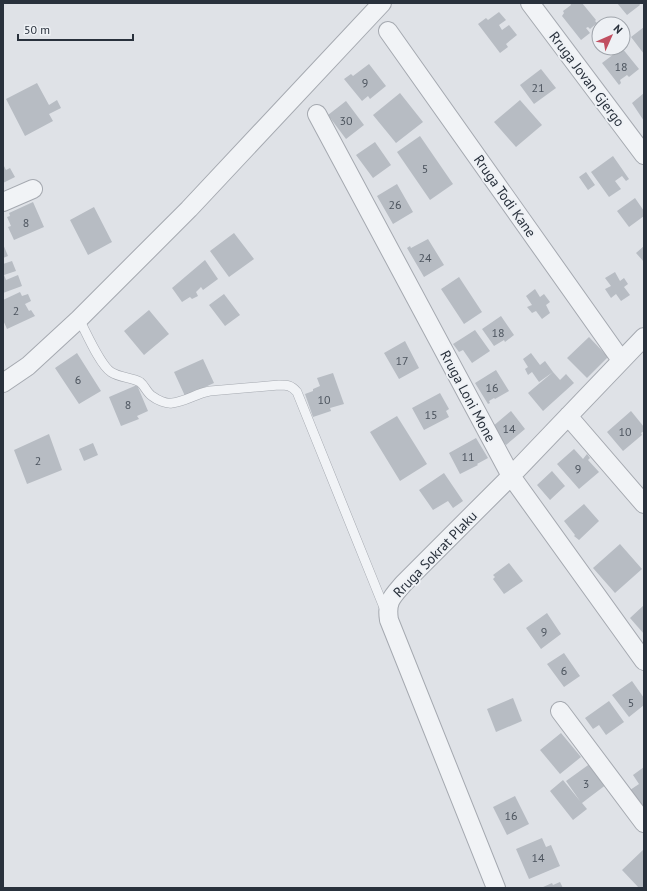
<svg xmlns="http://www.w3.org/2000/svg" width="647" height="891" viewBox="0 0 647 891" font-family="'PT Sans',sans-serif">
	<rect width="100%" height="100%" fill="#dfe2e7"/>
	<path fill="#b7bcc3" d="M570 3H582L596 20 595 21 597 23 590 29 588 27 586 28 590 33 581 40 562 16 564 13 563 11 571 5Z
		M617 3H639L640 5 627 15Z
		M499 12 506 20 499 25 502 30 509 25 517 35 506 44 508 47 500 53 478 24 486 18 488 20Z
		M644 27V54L631 37Z
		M622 48 639 69 629 77 627 75 620 80 621 83 619 85 602 63Z
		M369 64 386 86 370 99 368 96 362 101 344 79 351 74 353 76Z
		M541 69 556 88 534 104 520 85Z
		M37 83 49 105 57 100 61 108 49 114 53 121 25 136 6 99Z
		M400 93 423 122 396 143 373 115Z
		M644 93V121L632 103Z
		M520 100 542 125 516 147 494 122Z
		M346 101 364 125 346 139 328 115Z
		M420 136 453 184 430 200 397 152Z
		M375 142 391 165 373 178 356 155Z
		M613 156 629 179 626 181 622 176 615 181 621 189 609 197 591 172Z
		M3 164 6 170 10 168 15 177 3 183Z
		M586 172 595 185 588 190 579 177Z
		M397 184 413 212 393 224 377 196Z
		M635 198 644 211V216L629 227 617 211Z
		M33 202 44 227 14 240 8 227 11 226 7 217 10 216 9 213Z
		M94 207 112 242 88 255 70 220Z
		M234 233 254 259 229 277 210 251Z
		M428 239 444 265 424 277 407 248 410 246 411 248Z
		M3 244 8 256 3 258Z
		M644 246V262L636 253Z
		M205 260 218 279 203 290 201 287 196 292 198 296 192 299 190 297 182 302 172 288Z
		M12 261 16 271 4 275 6 280 18 275 22 286 3 293V264Z
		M615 272 620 281 624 278 628 284 624 287 630 295 621 301 616 294 611 298 605 289 611 286 605 278Z
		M459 277 482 312 464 324 441 289Z
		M535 289 540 297 544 294 550 302 546 305 550 313 542 319 536 311 532 313 527 307 532 305 526 296Z
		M20 292 22 296 28 294 31 301 25 304 29 311 31 310 35 316 7 329 3 320V300Z
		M224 294 240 315 225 326 209 305Z
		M149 310 169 334 144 355 124 331Z
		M501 316 514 335 505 342 504 340 494 346 482 329Z
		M475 330 490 351 472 363 463 350 459 352 453 344Z
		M589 337 608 357 587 378 567 358Z
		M405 341 419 368 399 379 384 353Z
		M77 353 101 391 79 404 55 368Z
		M531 353 540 365 545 361 553 372 539 382 532 372 528 375 525 369 528 367 523 359Z
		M203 359 214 383 185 396 174 372Z
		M496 370 509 391 495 399 494 398 489 401 490 403 488 404 475 383Z
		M553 372 560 380 566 374 574 383 543 411 528 393Z
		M333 373 344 404 330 408 331 411 313 417 305 394 313 391V389L320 386 317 378Z
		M137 385 148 411 137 416 139 419 121 426 109 397Z
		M440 393 449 409 446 411 449 417 424 430 412 408Z
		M511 411 525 429 506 445 492 427Z
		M631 411 644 427V431L641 433 642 435 623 451 607 432Z
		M397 416 427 464 400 481 370 432Z
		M49 434 62 470 27 484 14 450Z
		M476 438 488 458 477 464 478 465 460 474 449 453Z
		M93 443 98 455 84 461 79 449Z
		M574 449 583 459 587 454 590 458 588 460 599 472 579 489 557 464Z
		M552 471 565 486 550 500 537 485Z
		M444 473 463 501 453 508 448 501 433 510 419 490Z
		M584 504 599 521 579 540 574 536 575 535 564 521Z
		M620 544 642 569 615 593 593 568Z
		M509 563 523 581 504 594 493 579 495 577 493 575Z
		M644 605V634L630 618Z
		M547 613 561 634 541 649 526 628Z
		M564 653 580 676 564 687 547 664Z
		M632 681 644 698V705L629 717 612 695Z
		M513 698 522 721 496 732 487 709Z
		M609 701 624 722 606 735 599 725 593 729 585 718Z
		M561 733 581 757 560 774 540 750Z
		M591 763 607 784 582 803 587 809 573 820 550 791 563 780 580 801 566 781Z
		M644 767V808L643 809 630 790 639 784 633 775Z
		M515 796 529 824 507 835 493 807Z
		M542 838 546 847 551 845 560 866 529 879 516 849Z
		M644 849V888H639L622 870Z
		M560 882 563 888H541L552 883 553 885Z"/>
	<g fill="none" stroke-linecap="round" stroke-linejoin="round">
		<g stroke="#a5a9b0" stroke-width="10">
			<path id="lane" d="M79 319C86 332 100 365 111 372 120 378 131 377 140 382 145 386 147 393 152 396 157 400 166 404 172 403 185 402 197 393 210 391L279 385C287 385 291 385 297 392L385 610"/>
		</g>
		<g stroke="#a5a9b0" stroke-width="20">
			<path id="street" d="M530 3 644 155
				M388 31 621 360
				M317 114 511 476 644 661
				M3 202 33 189
				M3 383 28 366 79 319 189 209 382 3
				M568 416 644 504
				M560 711 644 823
				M496 888 389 620C386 601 392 597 404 583L511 476 644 337"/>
		</g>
		<use href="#lane" stroke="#f1f3f6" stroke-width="9"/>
		<use href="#street" stroke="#f1f3f6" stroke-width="18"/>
	</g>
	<g text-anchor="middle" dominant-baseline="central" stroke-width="4" stroke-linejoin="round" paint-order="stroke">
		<g font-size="12" fill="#4c545e">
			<text x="621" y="66">18</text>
			<text x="365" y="82">9</text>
			<text x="538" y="87">21</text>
			<text x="346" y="120">30</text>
			<text x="425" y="168">5</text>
			<text x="395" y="204">26</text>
			<text x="26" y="222">8</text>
			<text x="425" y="257">24</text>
			<text x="16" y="310">2</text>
			<text x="498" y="332">18</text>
			<text x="402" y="360">17</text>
			<text x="78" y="379">6</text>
			<text x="492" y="387">16</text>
			<text x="324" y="399">10</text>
			<text x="128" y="404">8</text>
			<text x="431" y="414">15</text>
			<text x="509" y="428">14</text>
			<text x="625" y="431">10</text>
			<text x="468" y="456">11</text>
			<text x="38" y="460">2</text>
			<text x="578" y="468">9</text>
			<text x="544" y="631">9</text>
			<text x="564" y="670">6</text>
			<text x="631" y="702">5</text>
			<text x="586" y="783">3</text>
			<text x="511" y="815">16</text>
			<text x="538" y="857">14</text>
		</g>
		<g font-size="14" fill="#29313c" stroke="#eef1f5">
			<text transform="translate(587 79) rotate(53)">Rruga Jovan Gjergo</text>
			<text transform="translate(505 196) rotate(55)">Rruga Todi Kane</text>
			<text transform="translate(468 396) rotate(62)">Rruga Loni Mone</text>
			<text transform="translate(435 554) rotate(-46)">Rruga Sokrat Plaku</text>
		</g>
	</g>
	<rect width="647" height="891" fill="none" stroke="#29313c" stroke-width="8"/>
	<g transform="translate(611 36) rotate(45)"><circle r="19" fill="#eef1f5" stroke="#9fa4ab"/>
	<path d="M0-3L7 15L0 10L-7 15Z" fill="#c14f61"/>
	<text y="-6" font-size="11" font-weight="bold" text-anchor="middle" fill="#29313c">N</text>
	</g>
	<path d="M18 34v6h115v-6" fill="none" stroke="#29313c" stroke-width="2"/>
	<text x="24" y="34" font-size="12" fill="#29313c" stroke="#eef1f5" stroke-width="3" paint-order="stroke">50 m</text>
</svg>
